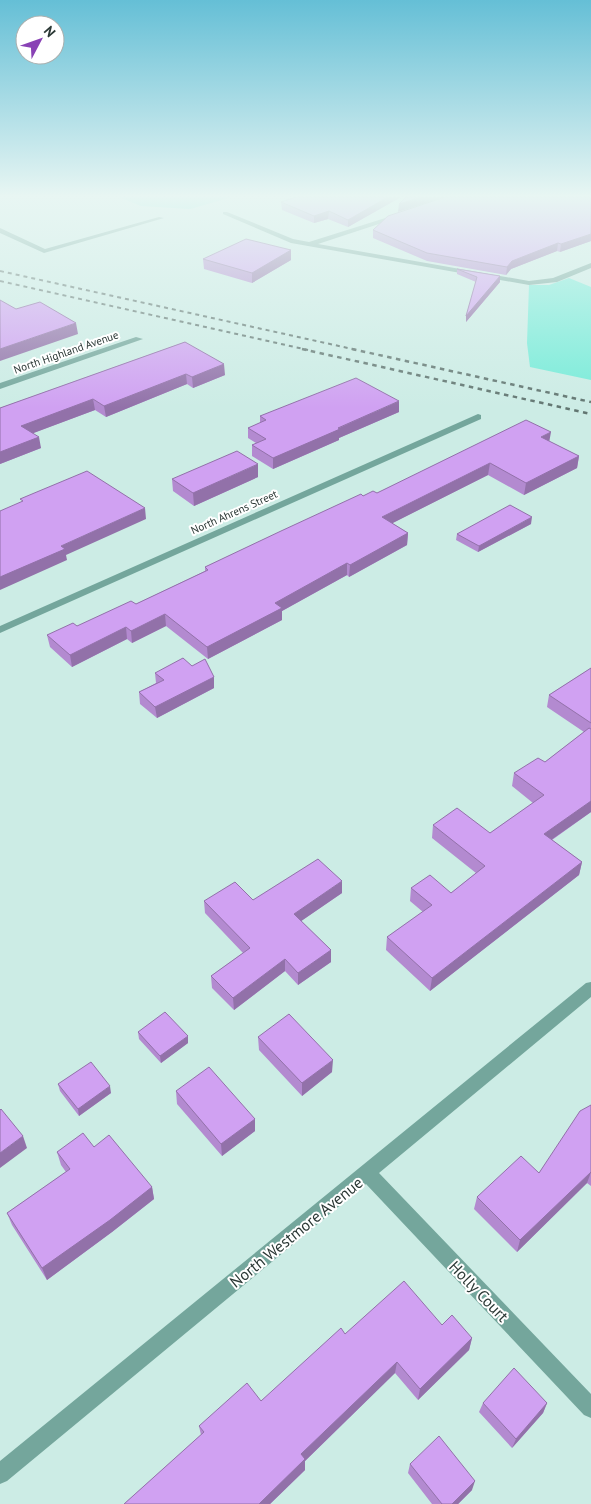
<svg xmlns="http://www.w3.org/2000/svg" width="591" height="1504" viewBox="0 0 591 1504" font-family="'PT Sans',sans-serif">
	<rect width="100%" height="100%" fill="#ccece5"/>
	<path fill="#75ebd8" d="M119 197H232L190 209 141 206Z
		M569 278 591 287V380L530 367 527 343 529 285H549Z"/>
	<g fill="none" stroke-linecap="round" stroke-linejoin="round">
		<path fill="#74a69c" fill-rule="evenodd" d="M223 212H227L293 239 309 242 398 214 400 215V217L318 244 529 281 553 278 591 263V268L557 282 529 285 291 243 223 214Z
			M159 217 164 218 44 253 0 233V228L45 249Z
			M136 337 143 339 0 389V383Z
			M478 414 481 415V419L0 633V626Z
			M591 982V997L379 1173 591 1394V1418L584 1415 366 1184 7 1481 0 1484V1461L586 983Z"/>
		<path stroke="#627671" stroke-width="2" stroke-dasharray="4 4" stroke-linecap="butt" d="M0 271 357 350
			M0 281 308 350"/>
		<path stroke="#627671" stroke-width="2.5" stroke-dasharray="4.5 4.5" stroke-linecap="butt" d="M302 349 591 414
			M352 349 591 402"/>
	</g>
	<path fill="#b38ad0" d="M296 197H401L348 227 328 219 314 223 282 210 281 202Z
		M591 197V241L560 252 557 251 511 269 506 275 427 261 373 238V230Z
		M291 250V260L252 283 204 269 203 259Z
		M457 269 500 276V282L466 322 476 282 457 274Z
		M185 342 225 375 193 388 187 384 106 417 95 410 33 433 41 448 0 464V408Z
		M399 412 339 438V440L273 469 252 456V445L256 443 248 438V428L260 423V416Z
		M550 442 579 456 577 468 524 495 488 475 392 523 408 533 407 545 349 577 347 575 282 611V620L208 659 166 626 132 643 127 639 72 667 50 647 47 635 77 626 136 604 205 571V567L363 496 377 493Z
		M258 477 194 506 173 491 172 479Z
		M531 524 478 552 456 540 457 534Z
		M192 666 214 677V688L157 718 140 704 139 692 156 683 155 673Z
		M591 668V812L552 840 582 862 579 875 430 991 386 950 387 937 423 912 410 901 411 888 451 893 476 873 432 838 433 825 490 833 533 803 512 786 514 773 545 762 584 732 547 707 549 695Z
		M342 893 301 921 331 950V962L298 985 285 971 234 1010 212 988 211 976 243 953 205 913 204 901 253 900Z
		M138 1032 188 1043 161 1063 139 1039Z
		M258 1037 332 1072 302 1096 259 1050Z
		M58 1084 111 1093 79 1116 60 1091Z
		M176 1091 255 1119V1131L222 1156 177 1104Z
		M591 1105V1186L587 1183 517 1252 474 1209 477 1197 539 1173Z
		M94 1147 152 1187 154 1199 112 1232 47 1280 12 1225 7 1213 66 1172 61 1165 57 1152Z
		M442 1325 472 1338 469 1350 418 1400 395 1373 305 1461V1470L270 1504H124L201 1435 199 1426 261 1401 345 1334Z
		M483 1403H547L543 1413 512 1448 479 1412Z
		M410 1464 472 1490 458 1504H432L408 1473Z"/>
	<path fill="#9271a9" d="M388 197H401L348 227V220Z
		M422 197H445L398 212 399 204Z
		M329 211 328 219 314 223V216Z
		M591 234V241L560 252 561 244Z
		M558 243 557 251 511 269 506 275 507 267 512 261Z
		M291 250V260L252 283V273Z
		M500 276V282L466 322V316Z
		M76 323 78 334 0 361V349Z
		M224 364 225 375 193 388 192 377Z
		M186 374 187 384 106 417 104 406Z
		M93 399 95 410 23 437 21 426Z
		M399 401V412L339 438V440L273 469V458Z
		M551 432 549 443 541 437Z
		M39 437 41 448 0 464V452Z
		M579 456 577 468 524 495 526 483Z
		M490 463 488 475 381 529 382 517Z
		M258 464V477L194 506 193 493Z
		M145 508 146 519 66 555 67 560 0 590V577L61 546Z
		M532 517 531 524 478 552 479 546Z
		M408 533 407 545 349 577 350 565Z
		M347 563V575L282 611V620L208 659 207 647 275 603Z
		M165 614 166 626 132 643 131 631Z
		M126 627 127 639 72 667 70 655Z
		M214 677V688L157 718 155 707Z
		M591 801V812L541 847 544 834Z
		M582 862 579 875 430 991 432 978Z
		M342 881V893L294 926V914Z
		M331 950V962L298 985V973Z
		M285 959V971L234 1010 233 998Z
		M188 1036V1043L161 1063 160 1056Z
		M333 1060 332 1072 302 1096V1083Z
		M110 1086 111 1093 79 1116 78 1109Z
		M255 1119V1131L222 1156 221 1144Z
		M23 1136 27 1148 0 1168V1153Z
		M591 1172 587 1183 517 1252 520 1240Z
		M152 1187 154 1199 112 1232 47 1280 42 1268Z
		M472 1338 469 1350 418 1400 420 1389Z
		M397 1362 395 1373 305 1461V1470L270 1504H259L301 1454Z
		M547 1403 543 1413 512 1448 516 1439Z
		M475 1481 472 1490 458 1504H452Z"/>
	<path fill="#d0a1f2" stroke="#9271a9" d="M296 197H388L348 220 329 211 314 216 281 202Z
		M406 197H422L399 204Z
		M445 197H591V234L561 244 558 243 512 261 507 267 427 253 373 230 388 216Z
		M246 239 291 250 252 273 203 259Z
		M457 269 500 276 466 316 477 277Z
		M0 300 16 309 40 302 76 323 0 349Z
		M185 342 224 364 192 377 186 374 104 406 93 399 21 426 39 437 0 452V408Z
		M356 378 399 401 338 428 340 429 273 458 252 445 266 439 248 428 266 420 260 416Z
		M526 420 551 432 541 437 579 456 526 483 490 463 382 517 408 533 350 565 347 563 275 603 282 608 207 647 165 614 131 631 126 627 70 655 47 635 73 623 77 626 131 601 136 604 208 570 205 567 281 531 361 494 363 496 373 491 377 493Z
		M237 451 258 464 193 493 172 479Z
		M87 471 145 508 61 546 65 549 0 577V511L23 501 20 499Z
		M510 505 532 517 479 546 457 534Z
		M183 658 192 666 205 659 214 677 155 707 139 692 164 680 155 673Z
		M591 668V723L549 695Z
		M589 728 591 729V801L544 834 582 862 432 978 387 937 432 905 411 888 430 875 451 893 485 866 433 825 457 808 490 833 544 795 514 773 538 758 545 762Z
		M318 859 342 881 294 914 331 950 298 973 285 959 233 998 211 976 250 948 204 901 235 882 253 900Z
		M165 1012 188 1036 160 1056 138 1032Z
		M289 1014 333 1060 302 1083 258 1037Z
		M91 1062 110 1086 78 1109 58 1084Z
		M209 1067 255 1119 221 1144 176 1091Z
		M591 1105V1172L520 1240 477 1197 521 1156 539 1173 580 1111Z
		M1 1109 23 1136 0 1153V1110Z
		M83 1133 94 1147 109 1135 152 1187 110 1220 42 1268 7 1213 70 1169 57 1152Z
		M404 1281 442 1325 452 1315 472 1338 420 1389 397 1362 301 1454 305 1459 259 1504H124L204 1432 199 1426 247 1383 261 1401 341 1328 345 1334Z
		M514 1368 547 1403 516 1439 483 1403Z
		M439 1436 475 1481 452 1504H442L410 1464Z"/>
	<linearGradient id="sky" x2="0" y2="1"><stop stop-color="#65bfd6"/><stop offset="0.48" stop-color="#e8f6f3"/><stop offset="1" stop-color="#e8f6f3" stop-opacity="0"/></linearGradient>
	<rect width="591" height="408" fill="url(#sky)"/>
	<g text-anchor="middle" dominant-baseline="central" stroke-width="4" stroke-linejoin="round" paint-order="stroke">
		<g font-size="11" fill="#2b3835" stroke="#fff">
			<text transform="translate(66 352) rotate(-19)">North Highland Avenue</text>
			<text transform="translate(234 512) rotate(-24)">North Ahrens Street</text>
		</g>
		<g font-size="16" fill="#2b3835" stroke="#fff">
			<text transform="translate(296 1232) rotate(-39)">North Westmore Avenue</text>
			<text transform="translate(479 1291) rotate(46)">Holly Court</text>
		</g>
	</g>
	<g transform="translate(40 40) rotate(49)"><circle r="24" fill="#ffffff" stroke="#aaafae"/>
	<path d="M0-4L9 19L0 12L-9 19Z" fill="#8942b5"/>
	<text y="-8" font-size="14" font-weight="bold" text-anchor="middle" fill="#2b3835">N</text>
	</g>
</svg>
